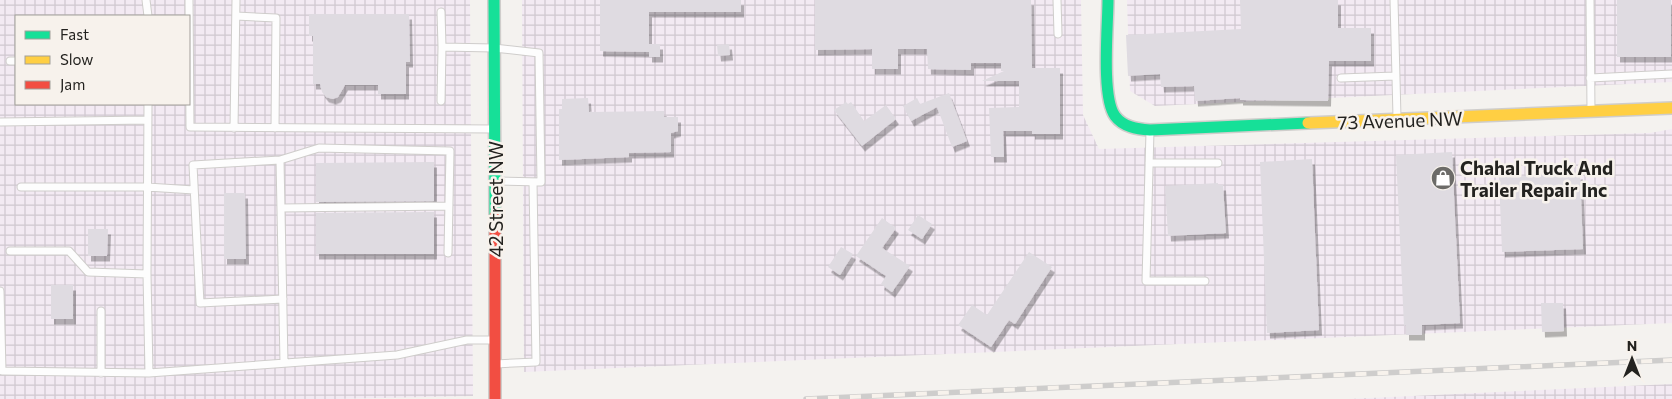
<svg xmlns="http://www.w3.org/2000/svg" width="1672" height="399" viewBox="0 0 1672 399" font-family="Commissioner,sans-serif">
	<defs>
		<pattern id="industrial-grid" width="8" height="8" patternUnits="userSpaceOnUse" patternTransform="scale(1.25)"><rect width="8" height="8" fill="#f3eaf3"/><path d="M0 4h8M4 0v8" fill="none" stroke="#d0c8d0"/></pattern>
		<filter id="shadow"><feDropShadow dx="3" dy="5.5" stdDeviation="0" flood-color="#0004"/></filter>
	</defs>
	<rect width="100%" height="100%" fill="#f4f2ef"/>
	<path fill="url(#industrial-grid)" fill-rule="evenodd" d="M0 0H470L473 396 335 399H0ZM16 16H189V104H16Z
		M522 0H1081L1083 115 1099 149 1650 133 1672 129V323L524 372Z
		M1127 0H1672V82L1155 106 1130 91Z
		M1672 384V399H1348Z"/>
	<path fill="#dfdbe1" filter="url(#shadow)" d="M600 0H741V12H649V44H660V57H649V52L600 51Z
		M815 0H1031L1032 68H1060V134H1032V131H1003L1004 157H991L989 108 1019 107V81H982L1004 71H1001V63H971V70L928 69 927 49H898V69H872V49L815 50Z
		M1240 0H1338V28H1371V61H1329L1328 101 1240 100V98L1195 101 1194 86 1161 87 1160 74 1128 76 1126 35 1241 29Z
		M1617 0H1671V57H1617Z
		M309 14H409L410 62H406V94H378V85H345L338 97 333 99 326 97 322 92 320 84H313V36H309Z
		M729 44 730 55 718 56 717 45Z
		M949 93 967 141 952 147 937 107 911 121 903 106 917 98 920 104Z
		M588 98 589 112 664 111V117H678V131L671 133V152L629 153V157L559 160V109H562V99Z
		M846 102 848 104 851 102 864 121 886 105 896 119 862 146 834 110Z
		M1452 152 1460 323 1422 325V335H1406V325L1404 326 1396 155Z
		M1312 159 1319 330 1267 333 1260 162Z
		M434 162V201L316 202V163Z
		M1580 174 1583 249 1502 252 1499 177Z
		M1218 183V185H1223L1226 233 1168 236 1165 186Z
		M224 193H245L246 259H224Z
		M434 212V254H316V213Z
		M918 215 932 224 922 239 908 230Z
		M882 218 896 228 882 248 910 266 892 292 881 284 886 276 856 256Z
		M88 229H108L107 256H88Z
		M841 247 853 254 840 275 828 267Z
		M1029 252 1052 267 1015 324 1009 320 991 347 958 325 972 305 987 315Z
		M51 285H73V319H51Z
		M1541 303H1563L1564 331 1542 332Z"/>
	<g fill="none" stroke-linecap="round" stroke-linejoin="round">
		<g stroke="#cfcdcb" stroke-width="9">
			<path id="lane" d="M146 0 148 16
				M189 0 190 127 494 129
				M1057 0 1058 34
				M1394 0 1397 117
				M1590 0 1591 110
				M441 12 442 47 494 48 539 53 541 182 495 181
				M236 16 276 18 275 128
				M10 61H16
				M1341 78 1395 76
				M1590 78 1672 74
				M441 101 442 47
				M148 104 147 274 149 373 397 355 467 340H494
				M1 122 148 120
				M234 128 236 0
				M1150 131 1146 281H1205
				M280 160 319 148 450 151 448 253
				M1149 163H1218
				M21 187H147L194 190
				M281 208 449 206
				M10 251H69L88 272 147 274
				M0 291 2 371 149 373
				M283 299 200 303 193 165 280 160 284 363
				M101 311V373
				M495 364 536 362 533 182"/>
		</g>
		<g stroke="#cfcdcb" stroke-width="14">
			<path id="fast" d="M494 0 495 216
				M1108 0C1108 25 1101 97 1115 116 1123 127 1137 129 1150 130L1308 123"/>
		</g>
		<g stroke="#cfcdcb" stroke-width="14">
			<path id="slow" d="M1308 123 1672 108"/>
		</g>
		<g stroke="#cfcdcb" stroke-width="14">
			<path id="jam" d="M495 216V399"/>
		</g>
		<use href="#lane" stroke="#fdfdfd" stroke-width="7"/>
		<use href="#fast" stroke="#16e098" stroke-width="11"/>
		<use href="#slow" stroke="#ffcf43" stroke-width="11"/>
		<use href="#jam" stroke="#f24e42" stroke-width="11"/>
		<g stroke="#cecdcc" stroke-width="5.5">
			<path id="rail" d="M806 399 1672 360"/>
		</g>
		<use href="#rail" stroke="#f7f2ec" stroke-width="4" stroke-dasharray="11" stroke-linecap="butt"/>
	</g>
	<defs>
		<g id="shop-disc" transform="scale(1.25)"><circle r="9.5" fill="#6c6b68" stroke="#f7f2ec"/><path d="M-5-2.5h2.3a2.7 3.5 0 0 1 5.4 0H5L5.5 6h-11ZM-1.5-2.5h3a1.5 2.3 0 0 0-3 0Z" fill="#fff"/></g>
	</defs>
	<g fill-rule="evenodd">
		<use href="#shop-disc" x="1443" y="178"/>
	</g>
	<g text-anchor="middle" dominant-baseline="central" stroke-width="5" stroke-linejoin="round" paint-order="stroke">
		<g font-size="19" fill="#23221f" stroke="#f7f2ec">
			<text transform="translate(1400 120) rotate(-2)">73 Avenue NW</text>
			<text transform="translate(495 199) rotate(-90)">42 Street NW</text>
		</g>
		<g font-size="19" font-weight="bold" fill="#23221f" stroke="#f7f2ec" text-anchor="start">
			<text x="1460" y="167">Chahal Truck And<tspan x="1460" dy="22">Trailer Repair Inc</tspan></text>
		</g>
	</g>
	<rect x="15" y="15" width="175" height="90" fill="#f7f2ec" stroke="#a29f9a"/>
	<rect x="25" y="31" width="25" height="8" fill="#16e098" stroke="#a29f9a"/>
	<text x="60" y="40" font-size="15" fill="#23221f">Fast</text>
	<rect x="25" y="56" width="25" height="8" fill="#ffcf43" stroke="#a29f9a"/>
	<text x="60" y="65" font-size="15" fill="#23221f">Slow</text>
	<rect x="25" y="81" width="25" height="8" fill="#f24e42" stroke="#a29f9a"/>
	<text x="60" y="90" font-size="15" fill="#23221f">Jam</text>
	<g transform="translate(1632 359)" stroke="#f7f2ec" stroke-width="4" paint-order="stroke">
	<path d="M0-4L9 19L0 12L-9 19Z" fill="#23221f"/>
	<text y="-8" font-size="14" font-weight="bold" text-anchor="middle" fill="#23221f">N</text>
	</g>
</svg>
